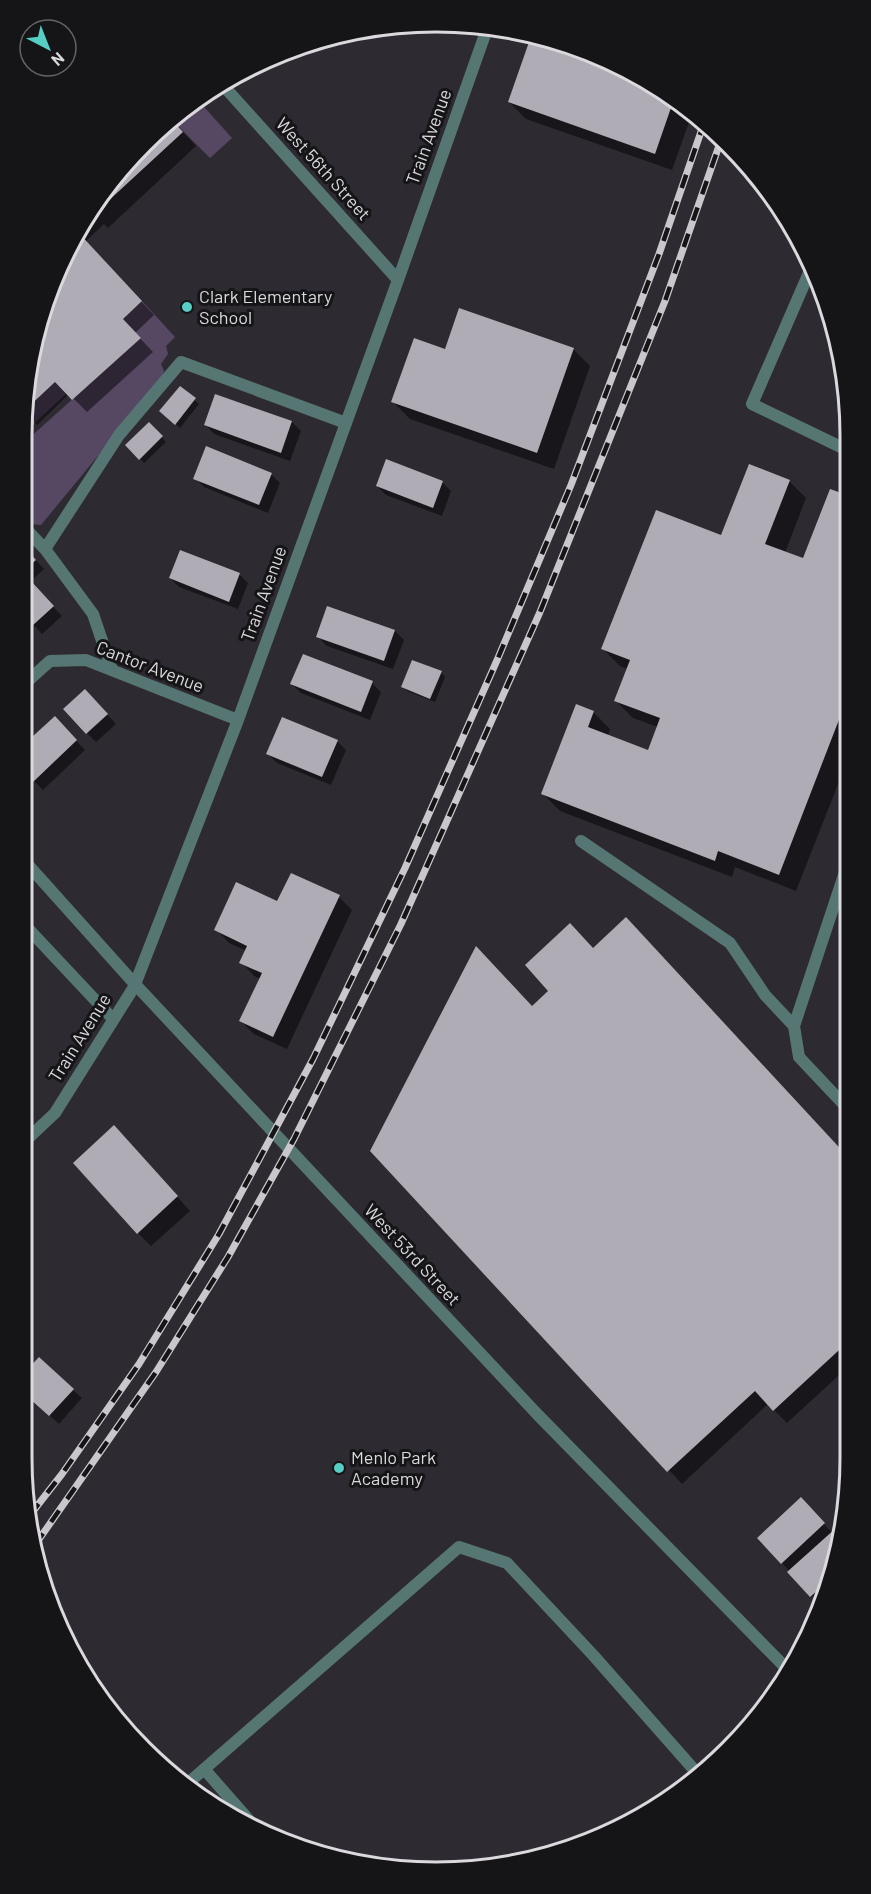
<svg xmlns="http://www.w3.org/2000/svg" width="871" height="1894" viewBox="0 0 871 1894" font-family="Barlow,sans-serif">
  <rect width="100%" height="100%" fill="#2e2a31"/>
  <path fill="#564763" d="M196,98L232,138L210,158L171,119Z
    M142,301L175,337L166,346L168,354L161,364L164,371L163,377L41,525C31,525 27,521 21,513V439H28L141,338L123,319Z
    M55,382L66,394L29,428L21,431L23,412Z"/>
  <path fill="#0007" d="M624,70L688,106L693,111L672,170L526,119L509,102L622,76Z
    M171,119L196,146L108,228L104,224L85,242L154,315L135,333L153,352L87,412L69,394L37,425L23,411L29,355L52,277L91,206L142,143Z
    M573,349L590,366L554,469L410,419L393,402L446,351Z
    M181,388L199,404L180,428L165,415Z
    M216,395L292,422L301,431L290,461L214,434L206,425Z
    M149,424L166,442L144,463L127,445Z
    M271,474L280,483L268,513L204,487L195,478Z
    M789,481L806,498L785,553L803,560L847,496L848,759L796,891L735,867L732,877L560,811L543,794L593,712L610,729L608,736L649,751L658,727L633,718L615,700L628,669L620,666L603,649L722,537Z
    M442,482L451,491L442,516L386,495L377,486Z
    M21,544L44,569L30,582L62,616L42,634L21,611Z
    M239,574L248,583L238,609L179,587L170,578Z
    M395,631L404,640L393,669L327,646L318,637Z
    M21,640L34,654L21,666Z
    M441,672L445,677L435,702L407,691L403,687Z
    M372,683L381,692L370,720L301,693L292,684Z
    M94,700L116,724L96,742L87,733Z
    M55,718L85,750L43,790L34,781Z
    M337,741L346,750L331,785L277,763L268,754Z
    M339,897L352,910L287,1049L254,1034L241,1021L261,979L254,976L241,962L247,951L229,943L216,929L278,903Z
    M594,950L849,1159L850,1365L787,1423L768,1404L682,1484L372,1151L532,1008Z
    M127,1140L190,1211L151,1246L138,1233Z
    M21,1390H73L82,1398L59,1424Z
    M810,1508L832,1533L842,1536L823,1603L820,1605L782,1563Z"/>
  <path fill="#b0acb5" d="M529,42L621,74L623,69L674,99L655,154L508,102Z
    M171,119L183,132L93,215L89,212L86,214L91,206L142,143Z
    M77,231L142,301L123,319L141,338L72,400L55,382L23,412L29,355L52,277Z
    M459,308L574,348L537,453L391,402L414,338L445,349Z
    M180,386L196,398L175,425L159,411Z
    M215,394L292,421L281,453L204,425Z
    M149,422L163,436L139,460L125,445Z
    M206,446L272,473L259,505L193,479Z
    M386,459L443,481L433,508L376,486Z
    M749,464L790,480L765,544L803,558L830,489L847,495V699L779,875L718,851L715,861L541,794L576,704L594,711L588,727L648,750L660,718L614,701L630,660L601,649L656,510L721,535Z
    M21,543L36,560L21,573Z
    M180,550L240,573L229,602L169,578Z
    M31,581L54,606L32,626L21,614V590Z
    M327,606L395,630L384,661L316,637Z
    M303,654L373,681L361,712L290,684Z
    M412,660L442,671L430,699L401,687Z
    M85,689L108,714L86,734L63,709Z
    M55,716L77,740L33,782L21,769V747Z
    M282,717L338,740L322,777L266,754Z
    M291,873L340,895L273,1037L239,1021L262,973L239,963L247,946L214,930L236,882L277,901Z
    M626,917L849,1158L850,1340L773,1411L755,1391L667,1472L370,1151L476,946L532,1006L548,991L525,965L570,923L593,948Z
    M848,1005L849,1044L839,1033Z
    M114,1125L178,1196L137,1234L73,1163Z
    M39,1357L74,1389L49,1416L21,1391V1376Z
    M801,1497L825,1523L781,1564L757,1538Z
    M836,1528L843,1535L842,1539L830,1580L810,1597L787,1572Z"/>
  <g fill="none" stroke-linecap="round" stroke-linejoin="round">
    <path stroke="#567673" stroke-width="12" d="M812,266L752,404L847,450
      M21,524L45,549L93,614L112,670
      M45,549L119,435L181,362L346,423
      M581,841L730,943L765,995L794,1026
      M21,921L113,1019
      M205,1770L256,1828
      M187,1784L459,1547L507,1563L593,1655L697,1773"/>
    <path stroke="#567673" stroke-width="12" d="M221,83L398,280
      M21,687L50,661L86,660L238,720
      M21,857L133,982L538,1415L786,1668
      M848,863L794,1026L799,1057L849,1110
      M21,1145L55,1113L134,987L238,720L398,280L488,26"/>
    <defs>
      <path id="rail" d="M30,1515L62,1474L139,1364L219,1234L313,1059L405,868L498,658L571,485L659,254L704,123
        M35,1545L156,1372L228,1257L294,1139L401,924L540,612L665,301L721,140"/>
    </defs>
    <use href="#rail" stroke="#c9c7cc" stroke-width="7"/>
    <use href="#rail" stroke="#151417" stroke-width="4.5" stroke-dasharray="14" stroke-linecap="butt"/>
  </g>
  <g fill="#56cec4" stroke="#151417" stroke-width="2">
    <circle cx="187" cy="307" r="6"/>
    <circle cx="339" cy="1468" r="6"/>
  </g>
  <g text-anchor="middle" stroke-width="6" stroke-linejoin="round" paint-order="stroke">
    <g font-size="18" fill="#dbd9dd" stroke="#151417">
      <text transform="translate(429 137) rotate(-70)" y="6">Train Avenue</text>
      <text transform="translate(323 169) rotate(48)" y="6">West 56th Street</text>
      <text transform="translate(264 594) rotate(-70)" y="6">Train Avenue</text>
      <text transform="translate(150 667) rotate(21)" y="6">Cantor Avenue</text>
      <text transform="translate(80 1038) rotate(-58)" y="6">Train Avenue</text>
      <text transform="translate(412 1255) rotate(47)" y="6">West 53rd Street</text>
    </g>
    <g font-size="18" fill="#dbd9dd" stroke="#151417" text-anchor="start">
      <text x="199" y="303">Clark Elementary<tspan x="199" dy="21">School</tspan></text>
      <text x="351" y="1464">Menlo Park<tspan x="351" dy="21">Academy</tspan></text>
    </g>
  </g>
  <path d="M0 0H871V1894H0ZM436 32H436A404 404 0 0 1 840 436V1458A404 404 0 0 1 436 1862H436A404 404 0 0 1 32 1458V436A404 404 0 0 1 436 32Z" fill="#151417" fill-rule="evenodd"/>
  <path fill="none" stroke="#dbd9dd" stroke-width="3" d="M436 32H436A404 404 0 0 1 840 436V1458A404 404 0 0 1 436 1862H436A404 404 0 0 1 32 1458V436A404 404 0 0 1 436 32Z"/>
  <g transform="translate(48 48) rotate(138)"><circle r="28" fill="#151417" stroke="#646366" stroke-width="1.5"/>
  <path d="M0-4.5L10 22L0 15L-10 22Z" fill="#56cec4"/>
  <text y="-9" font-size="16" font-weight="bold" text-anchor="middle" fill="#dbd9dd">N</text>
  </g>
</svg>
